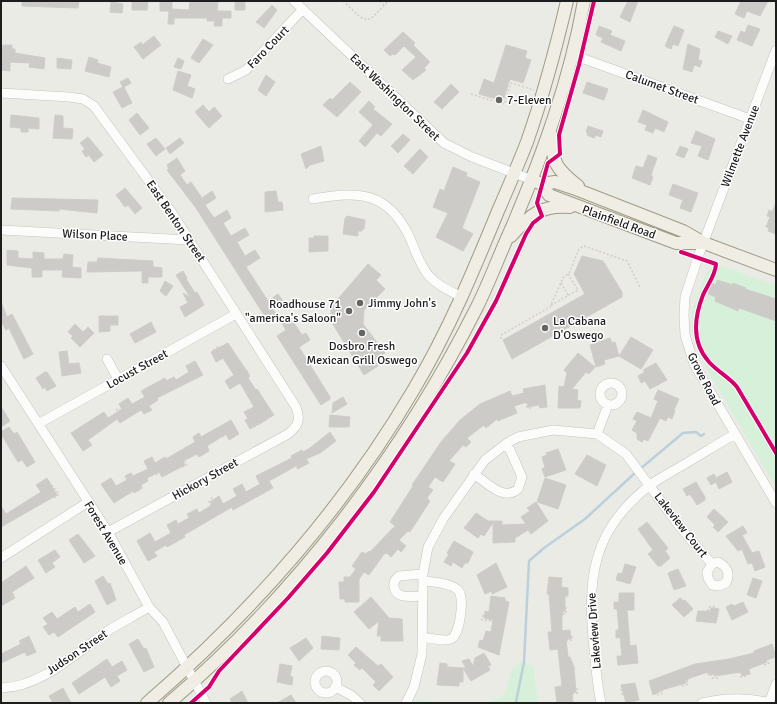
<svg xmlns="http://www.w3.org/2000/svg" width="777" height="704" viewBox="0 0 777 704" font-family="Signika,sans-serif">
  <rect width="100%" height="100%" fill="#ebebe6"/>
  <path fill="#d6f0da" d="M721,266L776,285V488L705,366L692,333L691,312L707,272L713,267Z
    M522,661L533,666L538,703H471H487L504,696L512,668Z
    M413,700L458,703H411Z"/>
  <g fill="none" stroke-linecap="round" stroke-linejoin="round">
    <path stroke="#bcd0dc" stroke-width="2.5" d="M640,469L683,433L696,432L701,436L704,434
      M516,702L524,662L529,561L544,548L585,519L636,472"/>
  </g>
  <path fill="#cccbc7" stroke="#cecdc8" d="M22,1H79L78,8L22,6Z
    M132,1H148L147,10H132Z
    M160,1H172V9L189,10L190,1H218L217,11H231V18H222V26H214L215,21H207V18H174V24H168L169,11H160Z
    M235,1H245V10H235Z
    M628,1H638L630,22L620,17Z
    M741,1H768L760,16L747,11L744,18L735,14Z
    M111,2L123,4L122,13L110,12Z
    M272,5L277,10L264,28L256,22Z
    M748,25L760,29L752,46L737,40L741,31L745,33Z
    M599,26L612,31L610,35L625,41L621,51L601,42L603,38L596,35Z
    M674,26L684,30L678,46L673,44L671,49L665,46Z
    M718,31L732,36L728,44L715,37Z
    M403,32L415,43L413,45L430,62L424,68L426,70L413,80L402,70L416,57L404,46L395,55L393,54L390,56L384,50Z
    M154,36L161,45L143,59L134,47L141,42L142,45Z
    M203,39L213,45L199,63L191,58Z
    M688,44L700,49L698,60L702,61L700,67L694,65L692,72L683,69Z
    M3,45H12V49H15V53L45,58L44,69L29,67L30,63L10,62V71L1,70Z
    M506,45L527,51L525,58L531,60L523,83L510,79L503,101L479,94L484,79L494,83Z
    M89,57L98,60L97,63L111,67L109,77L85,71Z
    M57,58L72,60L71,69L57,68Z
    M178,58L184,61L181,69L174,67Z
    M178,71L191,75L187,86L195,89L192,98L173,90Z
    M266,75L275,82L266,96L258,90Z
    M128,78L131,83L124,87L132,103L122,108L113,92L123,87L120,82Z
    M350,82L361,92L337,117L323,105L330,98L332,100Z
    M587,82L608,89L604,100L583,93Z
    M451,84L459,92L442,109L434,102Z
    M369,101L375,107L373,109L392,124L381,136L377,133L365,147L359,141L373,125L359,112Z
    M203,105L209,112L214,107L222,116L209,128L195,112Z
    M643,110L668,122L664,132L655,128L653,133L645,130L647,125L638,122Z
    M137,113L149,128L140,135L129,120Z
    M11,115L39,118V129L28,128V132H21V128L10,127Z
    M55,115L63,116V128L73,129L72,139L53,138Z
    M588,126L603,131L601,137L596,135L594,138L587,135L588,133L586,132Z
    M696,131L715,139L708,160L698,156L702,146L691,143Z
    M403,134L410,140L398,153L391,146Z
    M88,137L103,155L94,162L89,155L86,157L82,151L85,149L80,143Z
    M156,138L165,149L156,156L147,144Z
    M180,138L184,143L170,154L166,148Z
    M321,146L324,161L310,165L306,169L301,154Z
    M680,146L688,149L684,158L676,155Z
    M420,149L428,157L413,174L404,166Z
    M648,155L657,158L652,172L651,176L653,177L650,185L632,178L636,166L643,168Z
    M177,158L185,171L180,175L187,185L191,182L202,198L212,191L216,198L205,205L214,218L227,210L231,218L223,223L231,236L245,228L249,235L237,242L245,256L255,250L260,258L246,267L268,301L278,294L283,301L272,308L278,317L269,323L196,208L167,170L169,169L167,165Z
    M453,167L467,173L466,176L480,182L462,228L473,234L463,251L436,237L448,213L433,207L440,189L444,191Z
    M673,184L698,193L691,212L680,208L683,200L669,195Z
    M125,188L142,208L135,214L128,205L125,207L116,195Z
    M276,191L278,202H282L283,210L265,212V192Z
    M12,198L98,200L97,213L59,209V211L11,209Z
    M776,203V234L768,231L769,228L766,227L770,217L767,216L769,210L772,212Z
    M347,216L365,220L364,229H362V231H358V236L343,234L345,218Z
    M314,236H328V251L309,252V238H314Z
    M7,250L18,251V258L33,259V252L44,253V259H63L64,254L73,255L72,267L81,268V278L62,277L63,270H42V277H32V268L7,265Z
    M582,256L603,261L622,292V297L512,359L503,340L585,294L574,274Z
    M98,258L153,261V267L162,268V277H148V283H142V271L87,272L88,262H97Z
    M368,264L381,275L376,280L385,289L364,310L363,324L385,353L374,360L378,366L364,375L331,321V307Z
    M183,271L187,278L186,279L195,293L197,292L204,305L185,317L180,307L188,303L183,293L190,297L176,275Z
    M717,280L733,285V283L746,288L745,289L776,299V321L739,308L738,311L715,301L716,297L708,294L712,283L716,285Z
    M165,281L173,286L166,296L160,291Z
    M1,302L7,317L12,314L33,354L24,359L9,328L6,330L1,321Z
    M99,316H118V325H110V331L99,332Z
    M290,317L302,335L306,333L310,340L299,347L330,397V399L321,405L277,336L286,330L281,322Z
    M151,322L156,332L135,343L130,334Z
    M75,324L83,332L88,327L94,333L80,347L71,338L73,336L68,332Z
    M631,337L653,350L641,369L619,356Z
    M610,338L612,343L615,342L619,356L604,360L605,364L596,367L590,345Z
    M228,343L250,376L248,378L256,390L257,389L274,415L250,429L245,420L248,419L244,412L254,407L240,383L230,389L225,381L234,375L223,358L216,362L211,352Z
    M67,351L69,364L79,363L81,373L62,376L59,352Z
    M578,353L595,367L589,374L586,372L572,389L578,390L577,400L581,401L580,408H558L559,386L564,387L567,373L564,370Z
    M195,361L203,375L157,398L158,400L149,406L152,410L144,414L141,410L120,423L117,419L88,440L92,445L83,451L71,433L104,412L108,418L122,409L119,404L128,398L132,404L145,397L141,391L165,378L166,381L174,377L176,380L189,372L186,366Z
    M656,363L667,380L650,389L645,381L641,383L638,376L645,372L643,370Z
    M45,372H47L56,386L47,391L45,387L43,389L36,378Z
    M545,385L547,407L540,408L539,405L528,407L527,402L514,406L517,413L498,421L497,419L486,428L484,425L467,438L471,442L466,447L463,445L449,461L455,464L443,482L435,477L428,487L433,490L427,498L430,501L410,532L408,531L399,540L406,546L401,552L398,549L391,557L387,553L384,554L369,575L364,572L359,579V602H345V599H340L339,582H344V577H350L356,569L352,566L362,552L366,554L369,551L370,552L395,526L390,522L413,486L412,485L441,442L460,420L480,404L510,391L512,396L524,393L523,389Z
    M658,390L679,399L674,410L675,411L672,419L668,417L666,421L660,418L648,441L644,439L642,442L637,439V433L632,430L637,421L633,419L637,412L651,418L658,401L654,399Z
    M343,397L347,404L332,413L333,403Z
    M1,407L10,421L1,427Z
    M330,415L350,417L349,427H329Z
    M231,420L239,434L229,440L226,434L207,446L209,451L199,457L197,454L183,461L185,465L162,477L159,472L147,478L148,481L141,485L142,488L134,493L133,491L114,503L101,484L111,478L116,486L127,480L125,476L131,473L133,476L148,469L144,461L152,457L155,463L165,457L166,459L195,442L193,437L199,433L201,437Z
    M9,427L14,434L17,432L35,462L27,467L22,460L18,462L1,434V432Z
    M330,432L336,441L320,453L306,459L309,463L298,469L296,466L269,481L273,488L233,510L232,507L184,535L185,537L167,547L166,545L154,552L157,556L148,561L137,541L150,533L155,542L171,533L167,525L176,520L178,524L189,518L187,514L197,509L199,513L212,505L210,502L219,496L223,504L237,496L233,489L242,484L246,492L260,484L256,476L292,458L291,456L302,450L303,452L310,448Z
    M558,449L566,470L545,477L542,469L545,467L542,457L547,455L546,453Z
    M587,455L606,465L597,486L575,474Z
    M727,472L732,482L719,489L716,482L711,485L707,478L714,474L716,478Z
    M47,478L57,495L1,527V506L6,514L41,492L36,485Z
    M545,478L566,485L558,509L537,502Z
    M696,482L705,497V500L697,505L690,494L687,496L683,489Z
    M536,502L548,521L531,534L528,530L515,538V542L493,543V523L484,536L481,534L478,538L464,528L476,513L488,521H502V525L526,524L521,517L530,511L527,508Z
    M714,509L728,522L718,532L713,527L715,525L707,517Z
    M647,522L668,548L665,551L670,558L661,566H658L648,554L653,550L638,529Z
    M743,526L747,533L742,535L752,553L759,551L765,567L755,571L752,563L748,564L742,549L738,551L726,536Z
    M78,534L95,556L84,563L69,540Z
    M454,541L473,552L468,563H465L462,568L453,562L451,566L444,562L449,554L447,553Z
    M55,550L60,557L52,563L55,567L46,573L38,560Z
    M496,563L507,587L492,594V591L485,594L477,575Z
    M625,564L636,567L630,584L616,580L618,573L622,574Z
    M26,566L34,578L12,592L15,598L1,606V583Z
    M678,569L686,586L674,590L668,573Z
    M103,576L108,584L110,583L116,600L107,605L95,581Z
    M549,577L562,578L561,587L568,588V596H565V611L563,612L562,616V631L570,630L571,639H566L568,657H570L574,667L576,692L572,693L573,702L557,703L555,687L562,686L558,649L550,650L548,632H552L549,594H547Z
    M753,578L762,581L756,598L747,595Z
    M619,593H634V610H627L630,646L636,645L638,663L618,665L617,656H622L620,637L616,638V630H619L617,609H614V602H619Z
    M491,596L505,598V601L509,602L499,655L478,647L480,640L483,641L486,631L491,632L493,620L484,618L485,611L489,612Z
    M371,597L389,618L402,619L403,641H381V636H377L379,621L369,629L354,612Z
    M680,598L684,601L685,600L693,609L684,617L672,605Z
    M743,602L748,612L732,620L726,607L732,604L734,606Z
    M90,604L95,612L58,637L54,632L49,635L43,627L48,624L43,618L52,612L57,619L75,607L78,612Z
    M711,608L719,609L716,623L696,621L698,611H710Z
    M29,636L36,652L27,656L25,652L1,663V654L21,644L19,641Z
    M322,636L340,638L339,650L321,649Z
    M306,638L313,648L299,661L290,648Z
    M138,639L144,649L146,648L154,667L144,672L129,644Z
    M772,644L776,657L766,660L767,662L749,669L750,674L742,676L741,672L714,676V674L708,675V672L690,678L685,681L686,683L665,689L653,695L649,681L695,664L729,659L754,653V651Z
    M356,647L378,666L381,664L393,677L379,691L373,685L376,682L362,668L360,670L354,665L356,663L348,655Z
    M484,653L491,665L488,666L490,670L471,681L463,668H466L462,661L469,659L473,666L475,658Z
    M107,659L112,667L122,661L127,670L117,676L120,681L111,687L105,677L79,694L72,683Z
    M440,663L447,664V667L463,668V682H459V686L437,685Z
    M280,664L292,666L290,676L293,677L292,685L277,682Z
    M635,683L639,700L626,703L621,685Z
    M63,688L71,703H53L49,696Z
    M242,691L248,703H232L230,699Z
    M291,695L296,703H277Z"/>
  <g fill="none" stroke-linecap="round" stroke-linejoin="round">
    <defs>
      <path id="minor" d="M294,1L444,143L472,157L532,180
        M776,50L698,257L685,297L684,315L685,335L694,364L776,503
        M573,55L750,119
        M228,79L246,70L303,9
        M1,93L69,97L83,99L94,106L170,210L296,407C301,420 298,426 288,434L108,532
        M313,199C359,191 388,191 410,238C415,250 420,266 429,276C438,286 450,291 462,297
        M1,230L189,240
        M107,359L118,379
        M1,366L108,532L149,607L163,622L206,703
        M600 394a11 11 0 1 1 22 0a11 11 0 1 1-22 0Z
        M38,424L236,314
        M597,434L608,405
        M474,474C486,482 504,502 518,489L522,477L507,443
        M1,558L88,502
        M718,562C728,567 730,574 726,583L719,586L712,585L708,578L707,572L712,564Z
        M423,581C433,582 451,583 458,590C465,597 460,635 451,639C444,642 431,638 423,637
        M423,596C414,596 396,600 394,587C393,582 395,579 399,576L423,574
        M315 682a11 11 0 1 1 22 0a11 11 0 1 1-22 0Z
        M335,687L351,695L360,703
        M1,688C42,687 77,652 109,630C122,622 136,615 149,607
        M406,703L414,687L422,654L423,574L428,547L443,519L485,460L507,443L518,437L553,430L597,434L626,454L680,527L712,564
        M601,703C597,685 596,667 594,649C587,580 591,531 649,486C658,479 668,474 678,468C697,457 716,445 735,434
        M702,703C724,698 748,697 770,703
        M769,703L776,684"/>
      <path id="major" d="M551,135C552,163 557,170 578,186
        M532,180L542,184L555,182L573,188L683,231L704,243L776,270
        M542,184L549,195L676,243H702
        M511,236C530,215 540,205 570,207
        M147,703C251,613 344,508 414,389C448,332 473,272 498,211C508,188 518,165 527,142C543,96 556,48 567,1
        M169,703C296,595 402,456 477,307C490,281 500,253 512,227C543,154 570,80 584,1"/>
    </defs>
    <use href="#minor" stroke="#c2c2c0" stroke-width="10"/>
    <use href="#major" stroke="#9f9b85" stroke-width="14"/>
    <path stroke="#d4cbc7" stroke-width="1.5" stroke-dasharray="2 2" stroke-linecap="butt" d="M343,1L360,17L367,20L373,17L388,1
      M380,1L384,5
      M346,5L350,1
      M471,94L504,104L511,83L534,90
      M561,283L568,295
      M551,305L578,290L568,274
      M501,339V335L550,307L563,278L569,273L579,249L584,246L627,261L640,287
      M213,350L219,346L220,347
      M244,367L249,373
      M258,391L260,394
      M526,402L527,408H532
      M116,410L119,409L120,410
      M254,427L268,419
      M223,437L225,435
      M182,467L187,465L185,460
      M156,475L159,473
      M49,482L59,494L54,498
      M138,491L141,489
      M211,506L209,502L213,496
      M708,611L709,607H715
      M563,614H566V607
      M483,615L482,620L493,621
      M566,640H572V634
      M572,664L574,671
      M764,665L769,663L768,659
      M740,672L741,677L746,676
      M711,674L712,678H718
      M682,686L688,684L687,680
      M621,689L622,695L623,694
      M572,694L577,693V687
      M657,695L663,693V691"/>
    <use href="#minor" stroke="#fcfcfb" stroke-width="9"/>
    <use href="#major" stroke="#efede4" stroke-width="12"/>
    <defs>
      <path id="cycleway" d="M681,252L716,264C716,274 707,286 703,295C694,318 691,342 709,362C718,372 729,377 737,387L776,453
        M191,703L209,687L219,671L288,598L327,553L374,492L467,353L496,301L526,234L533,223L542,216L537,203L548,163L560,154L559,135L579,65L594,1"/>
    </defs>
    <use href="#cycleway" stroke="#fff" stroke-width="6"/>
    <use href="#cycleway" stroke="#d6006c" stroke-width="4"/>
  </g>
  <g fill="#656563" stroke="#fff" stroke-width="1.5">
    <circle cx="499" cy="100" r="4"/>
    <circle cx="360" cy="303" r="4"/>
    <circle cx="349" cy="311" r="4"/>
    <circle cx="545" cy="328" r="4"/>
    <circle cx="362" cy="333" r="4"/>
  </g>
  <g text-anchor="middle" stroke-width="3" stroke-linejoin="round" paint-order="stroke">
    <g font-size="12" fill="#1d1d1d" stroke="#fff">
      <text transform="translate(268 47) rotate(-46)" y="4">Faro Court</text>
      <text transform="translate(662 87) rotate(20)" y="4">Calumet Street</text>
      <text transform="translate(395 97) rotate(44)" y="4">East Washington Street</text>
      <text transform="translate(740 146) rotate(-69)" y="4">Wilmette Avenue</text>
      <text transform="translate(176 221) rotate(56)" y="4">East Benton Street</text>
      <text transform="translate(619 222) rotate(20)" y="4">Plainfield Road</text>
      <text transform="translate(95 235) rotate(3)" y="4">Wilson Place</text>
      <text transform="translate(137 369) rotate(-29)" y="4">Locust Street</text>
      <text transform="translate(704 379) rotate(63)" y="4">Grove Road</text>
      <text transform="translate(205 479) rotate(-29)" y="4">Hickory Street</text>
      <text transform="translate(681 525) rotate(52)" y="4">Lakeview Court</text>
      <text transform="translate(106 533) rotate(59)" y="4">Forest Avenue</text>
      <text transform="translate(594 631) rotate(-94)" y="4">Lakeview Drive</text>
      <text transform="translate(77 652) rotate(-34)" y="4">Judson Street</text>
    </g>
    <g font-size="12" fill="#1d1d1d" stroke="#fff" text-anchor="start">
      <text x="507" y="104">7-Eleven</text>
      <text x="368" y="307">Jimmy John's</text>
      <text x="341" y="308" text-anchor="end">Roadhouse 71<tspan x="341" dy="14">"america's Saloon"</tspan></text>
      <text x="553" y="325">La Cabana<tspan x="553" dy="14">D'Oswego</tspan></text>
      <text x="362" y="350" text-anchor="middle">Dosbro Fresh<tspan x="362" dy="14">Mexican Grill Oswego</tspan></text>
    </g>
  </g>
  <rect width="777" height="704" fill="none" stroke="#1d1d1d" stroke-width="4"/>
</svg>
